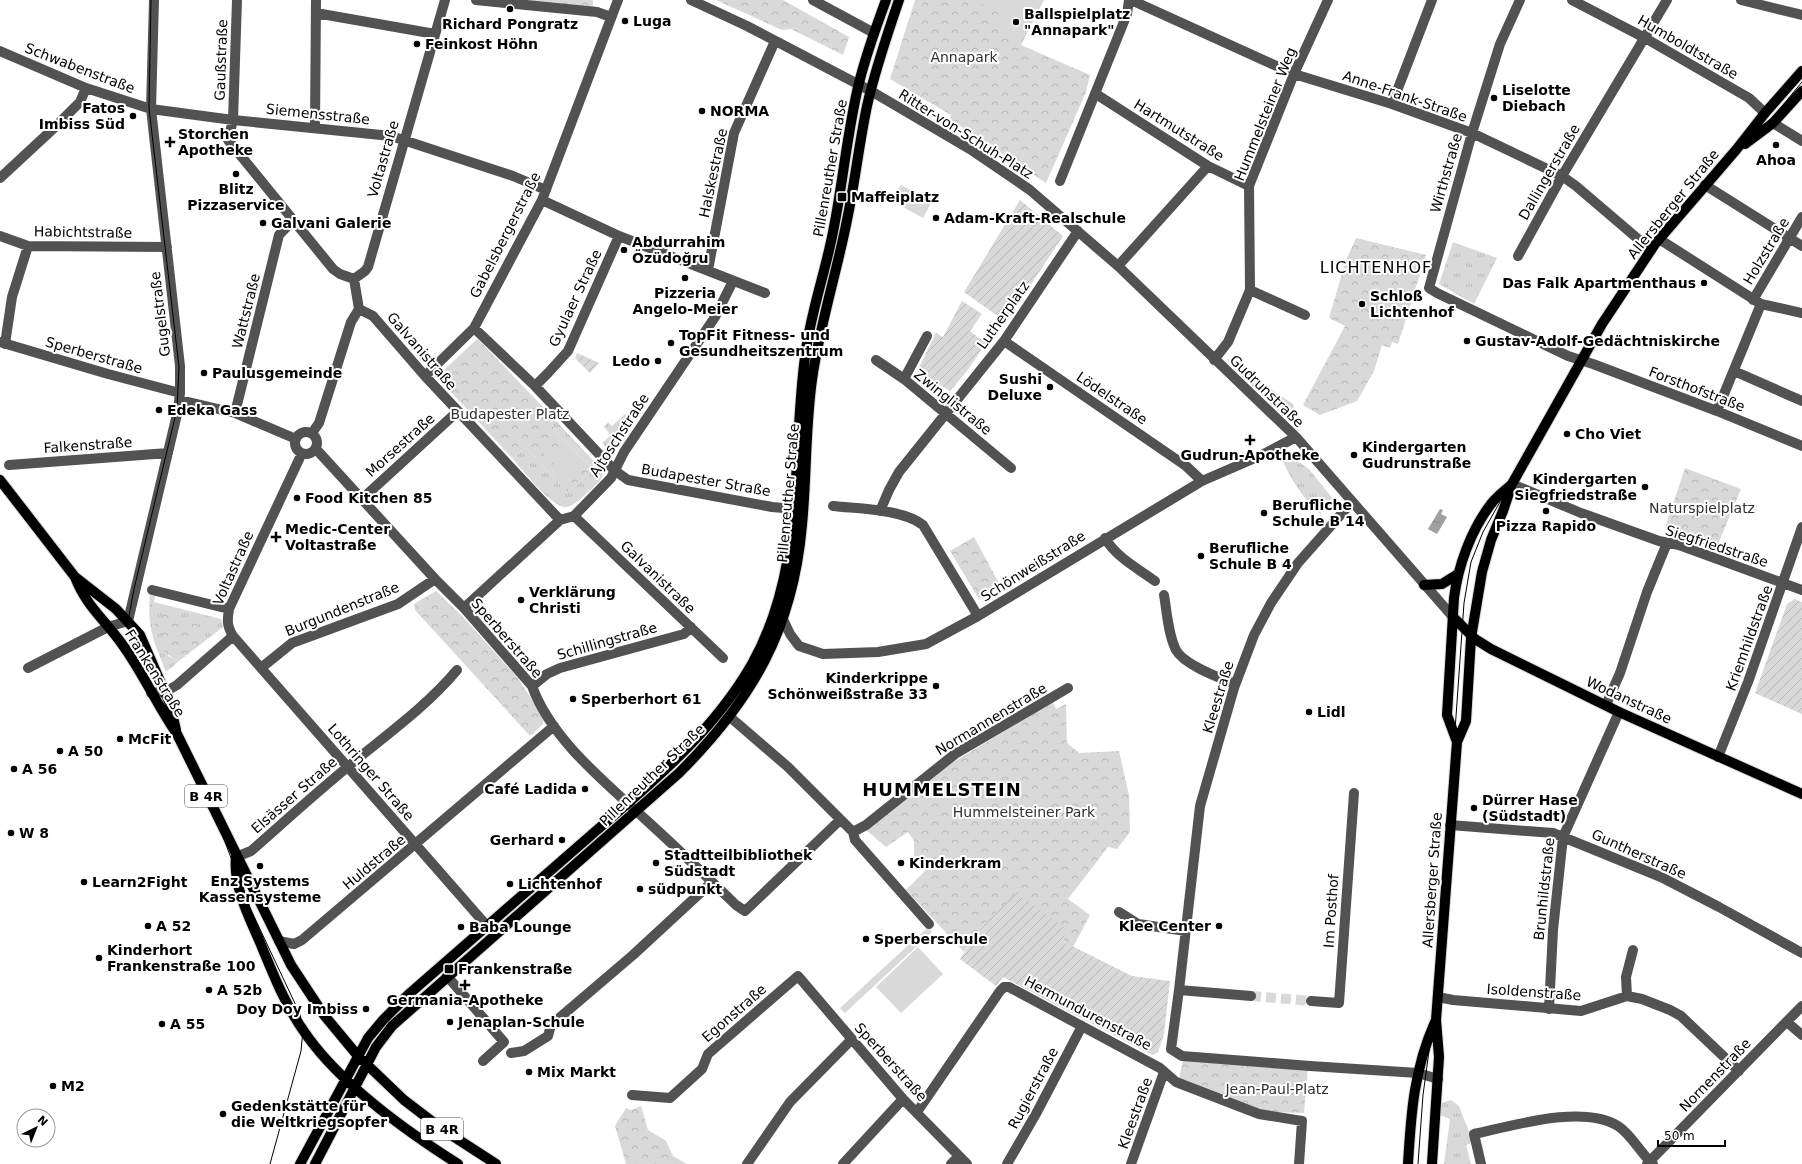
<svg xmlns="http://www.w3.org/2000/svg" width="1802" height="1164" viewBox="0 0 1802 1164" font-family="'DejaVu Sans',sans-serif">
  <defs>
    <pattern id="grass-tufts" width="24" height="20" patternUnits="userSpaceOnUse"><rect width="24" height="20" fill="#d9d9d9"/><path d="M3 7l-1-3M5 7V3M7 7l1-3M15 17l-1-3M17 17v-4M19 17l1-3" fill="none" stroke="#b8b8b8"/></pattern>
    <pattern id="forest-crowns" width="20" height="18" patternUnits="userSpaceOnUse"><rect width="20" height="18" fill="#d9d9d9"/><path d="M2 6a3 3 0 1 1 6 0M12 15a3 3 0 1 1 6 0" fill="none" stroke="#b8b8b8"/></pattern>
    <pattern id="garden-furrows" width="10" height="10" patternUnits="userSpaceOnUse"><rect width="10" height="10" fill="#d9d9d9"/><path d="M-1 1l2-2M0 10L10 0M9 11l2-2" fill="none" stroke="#b8b8b8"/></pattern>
    <pattern id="water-ripples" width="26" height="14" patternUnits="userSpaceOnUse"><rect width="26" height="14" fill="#a0a0a0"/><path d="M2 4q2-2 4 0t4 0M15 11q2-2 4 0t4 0" fill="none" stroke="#888"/></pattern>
  </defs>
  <rect width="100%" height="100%" fill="#fff"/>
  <path fill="url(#grass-tufts)" d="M1453,242L1497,258L1474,304L1439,284Z
    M1226,358L1293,404L1294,407L1284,417L1231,366Z
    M543,407L603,471C603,481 594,486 587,493C581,498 575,505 567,507C552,509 523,470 513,459L525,447L568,492L593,469L555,431Z
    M625,414L632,421L613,448L610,450L602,443L611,435L604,427L608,422L612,426Z
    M1293,458L1309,469L1333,499L1320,514C1304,499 1293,483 1283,462Z
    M150,595L155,596L154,602L221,619L223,627L201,644L197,621L164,632L168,656L179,661L166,672C154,641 147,629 150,595Z
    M1451,1100L1459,1106L1473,1142L1466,1145L1471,1164H1444L1450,1119L1440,1115L1441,1103Z"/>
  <path fill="url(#forest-crowns)" d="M514,0H593V8Z
    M716,0H783L849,37L843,55L791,29L782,30Z
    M915,0H1044L1021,45L1090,75L1086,92L1046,183L950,119L951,115L890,79Z
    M1356,238L1426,255L1398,344L1392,342L1390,348L1382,345L1374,371L1357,401L1320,415L1303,405L1345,326L1329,318L1345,263Z
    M478,339L543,407L555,431L593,469L568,492L525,447L513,459L439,379L441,373L476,340Z
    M1685,468L1741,489L1716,549L1665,528Z
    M974,537L1000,585L979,599L950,551Z
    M436,591L465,619L517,677L544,718L543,724L530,736L415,610L414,604Z
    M162,614L198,621L201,644L179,661C167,655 161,651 160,638L163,632L154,625L161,618Z
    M1053,702L1056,709L1066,704L1067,743L1079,753L1119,751L1129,795L1130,832L1117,849L1108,847L1068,899L1090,915L1073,947L1064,942L984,924L964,952L906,890L925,871L914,856V841L908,832L886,847L866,830L940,770Z
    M1183,1060L1308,1069L1304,1113L1271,1112L1260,1109L1179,1079Z
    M641,1106L648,1130L666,1141L673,1156L687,1164H626L615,1126L626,1108L631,1110Z"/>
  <path fill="url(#garden-furrows)" d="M1020,200L1063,236L1006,322L964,292Z
    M962,301L982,314L970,331L986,343L967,371L950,391L917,371L936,333L943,337Z
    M577,353L599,363L590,373L575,358Z
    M1795,599L1802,602V714L1755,693L1787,604Z
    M1017,892L1065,928L1064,942L1132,976L1170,981L1164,1034L1158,1052L1153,1055L1144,1051L1003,977L996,986L960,959L984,924Z"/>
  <path fill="#d9d9d9" d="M976,0H1043L1022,41L998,28L1004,16L976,1Z
    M901,185L932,201L923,218L892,201Z
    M559,448L569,452L571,455L569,463L574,461L578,463L580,469L577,474L563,477L558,473V465L553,463L548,464L542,460L544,453Z
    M928,927L932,932L845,1013L840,1008Z
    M918,947L943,974L901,1013L876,987Z"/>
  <path fill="url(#water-ripples)" d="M1440,509L1443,510L1441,514L1447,517L1437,534L1428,529Z"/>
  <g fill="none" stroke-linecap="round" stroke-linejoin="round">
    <path stroke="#d9d9d9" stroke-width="10" stroke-dasharray="10 5" stroke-linecap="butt" d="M1251,996L1311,1001"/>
    <defs>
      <path id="major" d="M1745,144L1773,123L1802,91
        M0,480L75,577L116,609L140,635L170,704L176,730
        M75,577C86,606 105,620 122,644C143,673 157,705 177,734L291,965L324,1015L358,1056L404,1100L442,1129L496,1164
        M1424,585L1442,584L1458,574
        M1453,617L1475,639L1491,649L1619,712L1802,794
        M1457,742L1447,715L1454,598C1458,566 1471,530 1491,504C1496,497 1504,491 1511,485
        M236,857C233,885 248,915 259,940C272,971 284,1003 303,1030C337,1081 406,1131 458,1164
        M300,1164L368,1038L383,1020L409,994C469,942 529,889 589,837C649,785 712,734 752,664C806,567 791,462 805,357C810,314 825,274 833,232C843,183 847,132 859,83C866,55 876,27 886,0
        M315,1164L376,1047L392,1026L679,773C752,700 793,630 802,525C807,474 805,423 813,373C821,321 837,271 847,220C855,182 859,144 867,106C875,70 887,35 899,0
        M1408,1164C1411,1113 1414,1069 1435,1022
        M1432,1164L1439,1057L1436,1020L1457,742L1466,721L1471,638L1482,572L1491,540L1503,511L1512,484L1602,324L1655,244L1736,150L1765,113L1802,71"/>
    </defs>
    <use href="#major" stroke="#dbdbdb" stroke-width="12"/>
    <path stroke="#525252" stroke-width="10" d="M237,0L233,120L228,140L333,269L340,274L354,279
      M476,0L597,12L611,17
      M691,0L747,26L871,91L973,151L1030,190L1118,266L1296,437L1453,617
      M813,0L874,33
      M1131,0L1294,74L1392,104L1472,133L1562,176L1576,186L1651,250
      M1520,0L1500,44L1472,133L1429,288L1437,293L1568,356L1593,364L1717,411L1802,446
      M1572,0L1645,38L1749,98L1765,113
      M1741,0L1802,15
      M316,13L435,34
      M0,51L86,88L151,109L233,120L391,136L513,176L546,190
      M1096,94L1208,166L1249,186
      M1392,104L1432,0
      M1773,123L1802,141
      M315,127L316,0
      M0,178L55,127L80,102L86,88
      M1060,181L1127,14L1129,0
      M1705,185L1802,246
      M542,200L619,236L765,293
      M0,236L28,246L167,247
      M1659,239L1761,304L1802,313
      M1518,256L1562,176L1667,0
      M1118,266L1208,166
      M708,270L734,133L775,41
      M1250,290L1305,315
      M1753,300L1802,217
      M359,309L373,316L425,376L560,520
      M474,328L535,386L614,470L628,480L772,507L783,508L795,506
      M1004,341L1186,466L1202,481
      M0,342L108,374L180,393
      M5,344L12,297L28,246
      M876,360L904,379L1011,468
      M1214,360L1228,342L1250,290L1249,186L1294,74L1328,0
      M1734,371L1802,401
      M425,376L474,328L542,200L618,0
      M904,379L927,336
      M535,386L548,373L568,351L619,236
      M180,400L235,413L296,439
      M1717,411L1761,304
      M235,413L279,235L293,220
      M295 443a11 11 0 1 1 22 0a11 11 0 1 1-22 0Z
      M312,433L319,423L351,322L359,309L354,279L365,271L368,267L445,0
      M316,449L435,579L464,608L532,686C551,739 605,782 645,819C676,847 706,876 736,905L745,911L840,820
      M9,465L168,453
      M1512,484L1581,513L1659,541L1679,545L1802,590
      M362,499L457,412
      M1352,502L1298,563L1271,603L1254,635L1234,688L1200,806L1179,990L1171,1049L1182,1056L1310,1066L1418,1073L1438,1079
      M833,506C859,509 903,509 923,525L978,616
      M880,511L889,490L899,472L1004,341L1078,231
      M574,516L723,658
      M1105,538C1116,557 1137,568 1155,581
      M152,590L229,609
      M1164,595C1167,612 1168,634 1176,650C1184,665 1220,678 1235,684
      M464,608L560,520L574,516L611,478L624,452L715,317L733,281
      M783,619L790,634L799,646L823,654L878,652L926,644L978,616L1202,481L1262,455L1296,437
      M233,636L487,926
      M28,668L108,627L128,621L178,410L180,393V366L151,109L154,0
      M261,668L292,643L398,604L435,579
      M532,686L547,674L560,668L684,634L691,627
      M151,693L165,692L177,685L233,636C227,626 227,621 229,609L302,453
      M1606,705L1620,673L1647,592L1667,543
      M730,717L788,767L853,832L855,840L929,924
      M1718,757L1748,682L1802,527
      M1450,825L1553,833L1661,877L1719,907L1802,953
      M853,832L866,825L955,754L1068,688
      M236,857L251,851C284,822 316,793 350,765C386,735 426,707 457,670
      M1119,912L1138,924L1186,931
      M279,941L294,944L302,940L554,726
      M447,976L504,1042L483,1061
      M1179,990L1251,996
      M1627,996L1626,977L1633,950
      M1438,997L1453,1000L1581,1011L1627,996L1642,999L1670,1010L1681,1016L1739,1071
      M1311,1001L1339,1003L1354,793
      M1549,1009L1553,930L1563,837L1619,712
      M1787,1022L1802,1035
      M511,1053L524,1051L548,1036L551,1025L633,955L712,882
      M632,1095L670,1098L702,1069L708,1054L798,976L903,1099L967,1164
      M917,1112L1000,991L1004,987H1009L1160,1068L1176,1082L1259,1114L1302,1121L1299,1164
      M747,1164L790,1102L852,1039
      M843,1164L903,1099
      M951,1164L959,1156
      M1007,1164L1037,1112L1082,1026
      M1131,1164L1164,1072
      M1481,1164L1474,1134C1512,1126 1583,1104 1618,1126C1632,1135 1640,1153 1653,1164
      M1647,1164L1802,1006"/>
    <use href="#major" stroke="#000" stroke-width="10"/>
    <path stroke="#000" stroke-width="1" d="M151,0L149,108L179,367L177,409L134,589L128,621L131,642L137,661L158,699L222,834L250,908L300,1014L303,1030L301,1051L270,1164
      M1754,135L1773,117L1802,82
      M1464,622L1471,638L1485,648L1618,713L1802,796
      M1418,1164L1423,1095L1436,1000L1464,603L1471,562L1483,532L1601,323L1649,249L1698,188L1802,73"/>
  </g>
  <g fill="#000" stroke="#fff" stroke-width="1.5">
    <circle cx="510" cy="9" r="4"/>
    <circle cx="625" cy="21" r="4"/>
    <circle cx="1016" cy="22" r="4"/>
    <circle cx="417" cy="44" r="4"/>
    <circle cx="1494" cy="98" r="4"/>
    <circle cx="702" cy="111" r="4"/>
    <circle cx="133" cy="116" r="4"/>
    <path d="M168 136h4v4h4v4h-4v4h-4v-4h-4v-4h4z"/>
    <circle cx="1776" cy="145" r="4"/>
    <circle cx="236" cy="174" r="4"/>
    <rect x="837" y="192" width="10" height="10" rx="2"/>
    <circle cx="936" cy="218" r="4"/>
    <circle cx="263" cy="223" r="4"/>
    <circle cx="624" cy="250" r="4"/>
    <circle cx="685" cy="278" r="4"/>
    <circle cx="1704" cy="283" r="4"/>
    <circle cx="1362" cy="304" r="4"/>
    <circle cx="1467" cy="341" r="4"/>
    <circle cx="671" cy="343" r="4"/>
    <circle cx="658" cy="361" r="4"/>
    <circle cx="204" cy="373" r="4"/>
    <circle cx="1050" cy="387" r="4"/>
    <circle cx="159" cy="410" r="4"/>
    <circle cx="1567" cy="434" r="4"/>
    <path d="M1248 434h4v4h4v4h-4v4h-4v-4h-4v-4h4z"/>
    <circle cx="1354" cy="455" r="4"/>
    <circle cx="1645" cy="487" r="4"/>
    <circle cx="297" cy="498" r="4"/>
    <circle cx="1546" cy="511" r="4"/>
    <circle cx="1264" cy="513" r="4"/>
    <path d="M274 531h4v4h4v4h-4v4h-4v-4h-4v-4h4z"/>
    <circle cx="1201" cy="556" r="4"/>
    <circle cx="521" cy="600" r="4"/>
    <circle cx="936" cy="686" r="4"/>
    <circle cx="573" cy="699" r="4"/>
    <circle cx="1309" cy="712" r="4"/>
    <circle cx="120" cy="739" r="4"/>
    <circle cx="60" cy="751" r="4"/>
    <circle cx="14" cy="769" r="4"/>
    <circle cx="585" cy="789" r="4"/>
    <circle cx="1474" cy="808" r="4"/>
    <circle cx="11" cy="833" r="4"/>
    <circle cx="562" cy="840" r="4"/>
    <circle cx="656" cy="863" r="4"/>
    <circle cx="901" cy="863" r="4"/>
    <circle cx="260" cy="866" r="4"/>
    <circle cx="84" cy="882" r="4"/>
    <circle cx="510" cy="884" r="4"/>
    <circle cx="640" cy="889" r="4"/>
    <circle cx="148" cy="926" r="4"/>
    <circle cx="1219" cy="926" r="4"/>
    <circle cx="461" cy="927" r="4"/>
    <circle cx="866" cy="939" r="4"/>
    <circle cx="99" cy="958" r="4"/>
    <rect x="444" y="964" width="10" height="10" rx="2"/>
    <path d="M463 979h4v4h4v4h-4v4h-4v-4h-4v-4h4z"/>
    <circle cx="209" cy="990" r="4"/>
    <circle cx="366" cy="1009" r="4"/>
    <circle cx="450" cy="1022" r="4"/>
    <circle cx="162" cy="1024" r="4"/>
    <circle cx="529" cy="1072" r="4"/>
    <circle cx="53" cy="1086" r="4"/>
    <circle cx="223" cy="1114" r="4"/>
  </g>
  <g text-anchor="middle" stroke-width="4" stroke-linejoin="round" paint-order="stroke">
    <g fill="#fff" stroke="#4c4c4c" stroke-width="1">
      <rect x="185" y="785" width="42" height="22" rx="3"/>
      <rect x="421" y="1118" width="42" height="22" rx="3"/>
    </g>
    <g font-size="13" font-weight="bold" fill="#000">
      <text x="206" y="801">B 4R</text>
      <text x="442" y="1134">B 4R</text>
    </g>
    <g font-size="14" font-weight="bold" fill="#000" stroke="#fff" text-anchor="start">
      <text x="1024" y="19">Ballspielplatz<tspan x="1024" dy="16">"Annapark"</tspan></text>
      <text x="633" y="26">Luga</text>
      <text x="510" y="29" text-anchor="middle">Richard Pongratz</text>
      <text x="425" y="49">Feinkost Höhn</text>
      <text x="1502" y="95">Liselotte<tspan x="1502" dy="16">Diebach</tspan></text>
      <text x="125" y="113" text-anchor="end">Fatos<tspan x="125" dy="16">Imbiss Süd</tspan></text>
      <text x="710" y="116">NORMA</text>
      <text x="178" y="139">Storchen<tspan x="178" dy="16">Apotheke</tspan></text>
      <text x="1776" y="165" text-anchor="middle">Ahoa</text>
      <text x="236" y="194" text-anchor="middle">Blitz<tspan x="236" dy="16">Pizzaservice</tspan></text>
      <text x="851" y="202">Maffeiplatz</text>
      <text x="944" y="223">Adam-Kraft-Realschule</text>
      <text x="271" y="228">Galvani Galerie</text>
      <text x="632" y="247">Abdurrahim<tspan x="632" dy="16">Özüdoğru</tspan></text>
      <text x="1696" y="288" text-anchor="end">Das Falk Apartmenthaus</text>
      <text x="685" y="298" text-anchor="middle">Pizzeria<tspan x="685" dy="16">Angelo-Meier</tspan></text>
      <text x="1370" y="301">Schloß<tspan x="1370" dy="16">Lichtenhof</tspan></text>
      <text x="679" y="340">TopFit Fitness- und<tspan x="679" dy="16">Gesundheitszentrum</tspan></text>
      <text x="1475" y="346">Gustav-Adolf-Gedächtniskirche</text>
      <text x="650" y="366" text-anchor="end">Ledo</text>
      <text x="212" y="378">Paulusgemeinde</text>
      <text x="1042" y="384" text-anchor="end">Sushi<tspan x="1042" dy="16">Deluxe</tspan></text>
      <text x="167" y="415">Edeka Gass</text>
      <text x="1575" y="439">Cho Viet</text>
      <text x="1362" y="452">Kindergarten<tspan x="1362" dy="16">Gudrunstraße</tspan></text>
      <text x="1250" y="460" text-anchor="middle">Gudrun-Apotheke</text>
      <text x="1637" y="484" text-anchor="end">Kindergarten<tspan x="1637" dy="16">Siegfriedstraße</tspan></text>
      <text x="305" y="503">Food Kitchen 85</text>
      <text x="1272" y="510">Berufliche<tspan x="1272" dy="16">Schule B 14</tspan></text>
      <text x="1546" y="531" text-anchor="middle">Pizza Rapido</text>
      <text x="285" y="534">Medic-Center<tspan x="285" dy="16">Voltastraße</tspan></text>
      <text x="1209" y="553">Berufliche<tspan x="1209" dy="16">Schule B 4</tspan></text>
      <text x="529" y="597">Verklärung<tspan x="529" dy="16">Christi</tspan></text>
      <text x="928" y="683" text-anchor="end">Kinderkrippe<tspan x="928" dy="16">Schönweißstraße 33</tspan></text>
      <text x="581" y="704">Sperberhort 61</text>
      <text x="1317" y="717">Lidl</text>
      <text x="128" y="744">McFit</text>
      <text x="68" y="756">A 50</text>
      <text x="22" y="774">A 56</text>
      <text x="577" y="794" text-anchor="end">Café Ladida</text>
      <text x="1482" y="805">Dürrer Hase<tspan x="1482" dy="16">(Südstadt)</tspan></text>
      <text x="19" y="838">W 8</text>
      <text x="554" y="845" text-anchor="end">Gerhard</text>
      <text x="664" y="860">Stadtteilbibliothek<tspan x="664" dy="16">Südstadt</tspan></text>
      <text x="909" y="868">Kinderkram</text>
      <text x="260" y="886" text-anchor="middle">Enz Systems<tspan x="260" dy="16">Kassensysteme</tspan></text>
      <text x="92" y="887">Learn2Fight</text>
      <text x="518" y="889">Lichtenhof</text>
      <text x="648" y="894">südpunkt</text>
      <text x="156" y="931">A 52</text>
      <text x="1211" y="931" text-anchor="end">Klee Center</text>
      <text x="469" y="932">Baba Lounge</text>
      <text x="874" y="944">Sperberschule</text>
      <text x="107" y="955">Kinderhort<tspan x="107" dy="16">Frankenstraße 100</tspan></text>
      <text x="458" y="974">Frankenstraße</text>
      <text x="217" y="995">A 52b</text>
      <text x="465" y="1005" text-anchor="middle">Germania-Apotheke</text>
      <text x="358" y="1014" text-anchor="end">Doy Doy Imbiss</text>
      <text x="458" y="1027">Jenaplan-Schule</text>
      <text x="170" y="1029">A 55</text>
      <text x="537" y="1077">Mix Markt</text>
      <text x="61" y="1091">M2</text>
      <text x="231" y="1111">Gedenkstätte für<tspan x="231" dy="16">die Weltkriegsopfer</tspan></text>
    </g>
    <g font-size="14" fill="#000" stroke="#fff">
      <text transform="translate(1688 47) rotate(30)" y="5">Humboldtstraße</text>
      <text transform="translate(221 60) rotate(-88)" y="5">Gaußstraße</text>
      <text transform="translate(80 68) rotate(21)" y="5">Schwabenstraße</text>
      <text transform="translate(1405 96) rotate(19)" y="5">Anne-Frank-Straße</text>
      <text transform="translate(318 114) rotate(6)" y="5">Siemensstraße</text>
      <text transform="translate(1265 114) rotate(-68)" y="5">Hummelsteiner Weg</text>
      <text transform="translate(1179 130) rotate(32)" y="5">Hartmutstraße</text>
      <text transform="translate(966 134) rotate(32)" y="5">Ritter-von-Schuh-Platz</text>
      <text transform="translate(383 159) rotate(-74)" y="5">Voltastraße</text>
      <text transform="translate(830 168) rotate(-80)" y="5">Pillenreuther Straße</text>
      <text transform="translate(1549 172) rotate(-60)" y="5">Dallingerstraße</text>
      <text transform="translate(713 173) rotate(-78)" y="5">Halskestraße</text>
      <text transform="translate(1446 173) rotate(-74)" y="5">Wirthstraße</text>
      <text transform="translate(1673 204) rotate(-51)" y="5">Allersberger Straße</text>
      <text transform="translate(83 232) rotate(1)" y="5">Habichtstraße</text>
      <text transform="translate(505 235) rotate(-63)" y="5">Gabelsbergerstraße</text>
      <text transform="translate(1766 251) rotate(-59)" y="5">Holzstraße</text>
      <text transform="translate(575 298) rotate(-65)" y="5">Gyulaer Straße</text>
      <text transform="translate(246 311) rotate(-76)" y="5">Wattstraße</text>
      <text transform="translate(160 314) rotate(-97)" y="5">Gugelstraße</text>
      <text transform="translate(1003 315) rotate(-55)" y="5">Lutherplatz</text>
      <text transform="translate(422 351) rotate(49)" y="5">Galvanistraße</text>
      <text transform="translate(94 355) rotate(16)" y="5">Sperberstraße</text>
      <text transform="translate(1697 389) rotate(21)" y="5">Forsthofstraße</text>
      <text transform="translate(1267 391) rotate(44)" y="5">Gudrunstraße</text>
      <text transform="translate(1112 398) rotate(34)" y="5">Lödelstraße</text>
      <text transform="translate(953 402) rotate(39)" y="5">Zwinglistraße</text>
      <text transform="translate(619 435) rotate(-57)" y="5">Ajtoschstraße</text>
      <text transform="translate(88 445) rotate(-4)" y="5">Falkenstraße</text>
      <text transform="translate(400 445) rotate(-42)" y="5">Morsestraße</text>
      <text transform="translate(706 480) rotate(10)" y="5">Budapester Straße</text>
      <text transform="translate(788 493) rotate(-85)" y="5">Pillenreuther Straße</text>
      <text transform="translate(1717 546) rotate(18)" y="5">Siegfriedstraße</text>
      <text transform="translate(1033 566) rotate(-32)" y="5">Schönweißstraße</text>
      <text transform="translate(233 568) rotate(-66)" y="5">Voltastraße</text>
      <text transform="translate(658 577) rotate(44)" y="5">Galvanistraße</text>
      <text transform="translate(342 609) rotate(-22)" y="5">Burgundenstraße</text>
      <text transform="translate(507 638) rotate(49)" y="5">Sperberstraße</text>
      <text transform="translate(1749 638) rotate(-70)" y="5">Kriemhildstraße</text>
      <text transform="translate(607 641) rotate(-16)" y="5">Schillingstraße</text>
      <text transform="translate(155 673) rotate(58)" y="5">Frankenstraße</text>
      <text transform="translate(1218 697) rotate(-73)" y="5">Kleestraße</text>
      <text transform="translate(1629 700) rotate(25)" y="5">Wodanstraße</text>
      <text transform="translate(991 719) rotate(-31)" y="5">Normannenstraße</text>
      <text transform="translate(371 772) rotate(49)" y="5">Lothringer Straße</text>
      <text transform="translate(652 775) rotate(-44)" y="5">Pillenreuther Straße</text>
      <text transform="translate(294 795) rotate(-41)" y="5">Elsässer Straße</text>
      <text transform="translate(1639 854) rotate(24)" y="5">Guntherstraße</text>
      <text transform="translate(374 862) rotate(-40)" y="5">Huldstraße</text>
      <text transform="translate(1432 880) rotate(-86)" y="5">Allersberger Straße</text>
      <text transform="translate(1544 889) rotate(-84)" y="5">Brunhildstraße</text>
      <text transform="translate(1331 911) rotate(-86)" y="5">Im Posthof</text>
      <text transform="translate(1534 992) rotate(4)" y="5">Isoldenstraße</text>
      <text transform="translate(734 1013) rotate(-41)" y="5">Egonstraße</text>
      <text transform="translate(1088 1013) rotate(28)" y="5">Hermundurenstraße</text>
      <text transform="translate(891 1062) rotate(48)" y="5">Sperberstraße</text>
      <text transform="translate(1715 1075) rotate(-46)" y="5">Nornenstraße</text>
      <text transform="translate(1033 1088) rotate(-62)" y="5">Rugierstraße</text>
      <text transform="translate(1135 1113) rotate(-70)" y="5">Kleestraße</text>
    </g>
    <g font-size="14" fill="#303030" stroke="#fff">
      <text x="964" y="62">Annapark</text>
      <text x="510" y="419">Budapester Platz</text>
      <text x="1702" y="513">Naturspielplatz</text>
      <text x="1024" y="817">Hummelsteiner Park</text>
      <text x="1277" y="1094">Jean-Paul-Platz</text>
    </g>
    <g font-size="16" letter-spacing="1" fill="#000" stroke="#fff">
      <text x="1376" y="273">LICHTENHOF</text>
    </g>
    <g font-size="18" font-weight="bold" letter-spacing="1" fill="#000" stroke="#fff">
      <text x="942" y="796">HUMMELSTEIN</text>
    </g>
  </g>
  <g transform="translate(36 1128) rotate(43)"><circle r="19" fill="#ffffff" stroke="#999999"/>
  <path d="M0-3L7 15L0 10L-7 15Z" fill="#000000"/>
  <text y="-6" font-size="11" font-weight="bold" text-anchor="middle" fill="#000000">N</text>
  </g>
  <path d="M1658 1140v6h67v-6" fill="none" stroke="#000000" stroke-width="2"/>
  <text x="1664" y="1140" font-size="12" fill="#000000" stroke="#ffffff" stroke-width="3" paint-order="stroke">50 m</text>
</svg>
